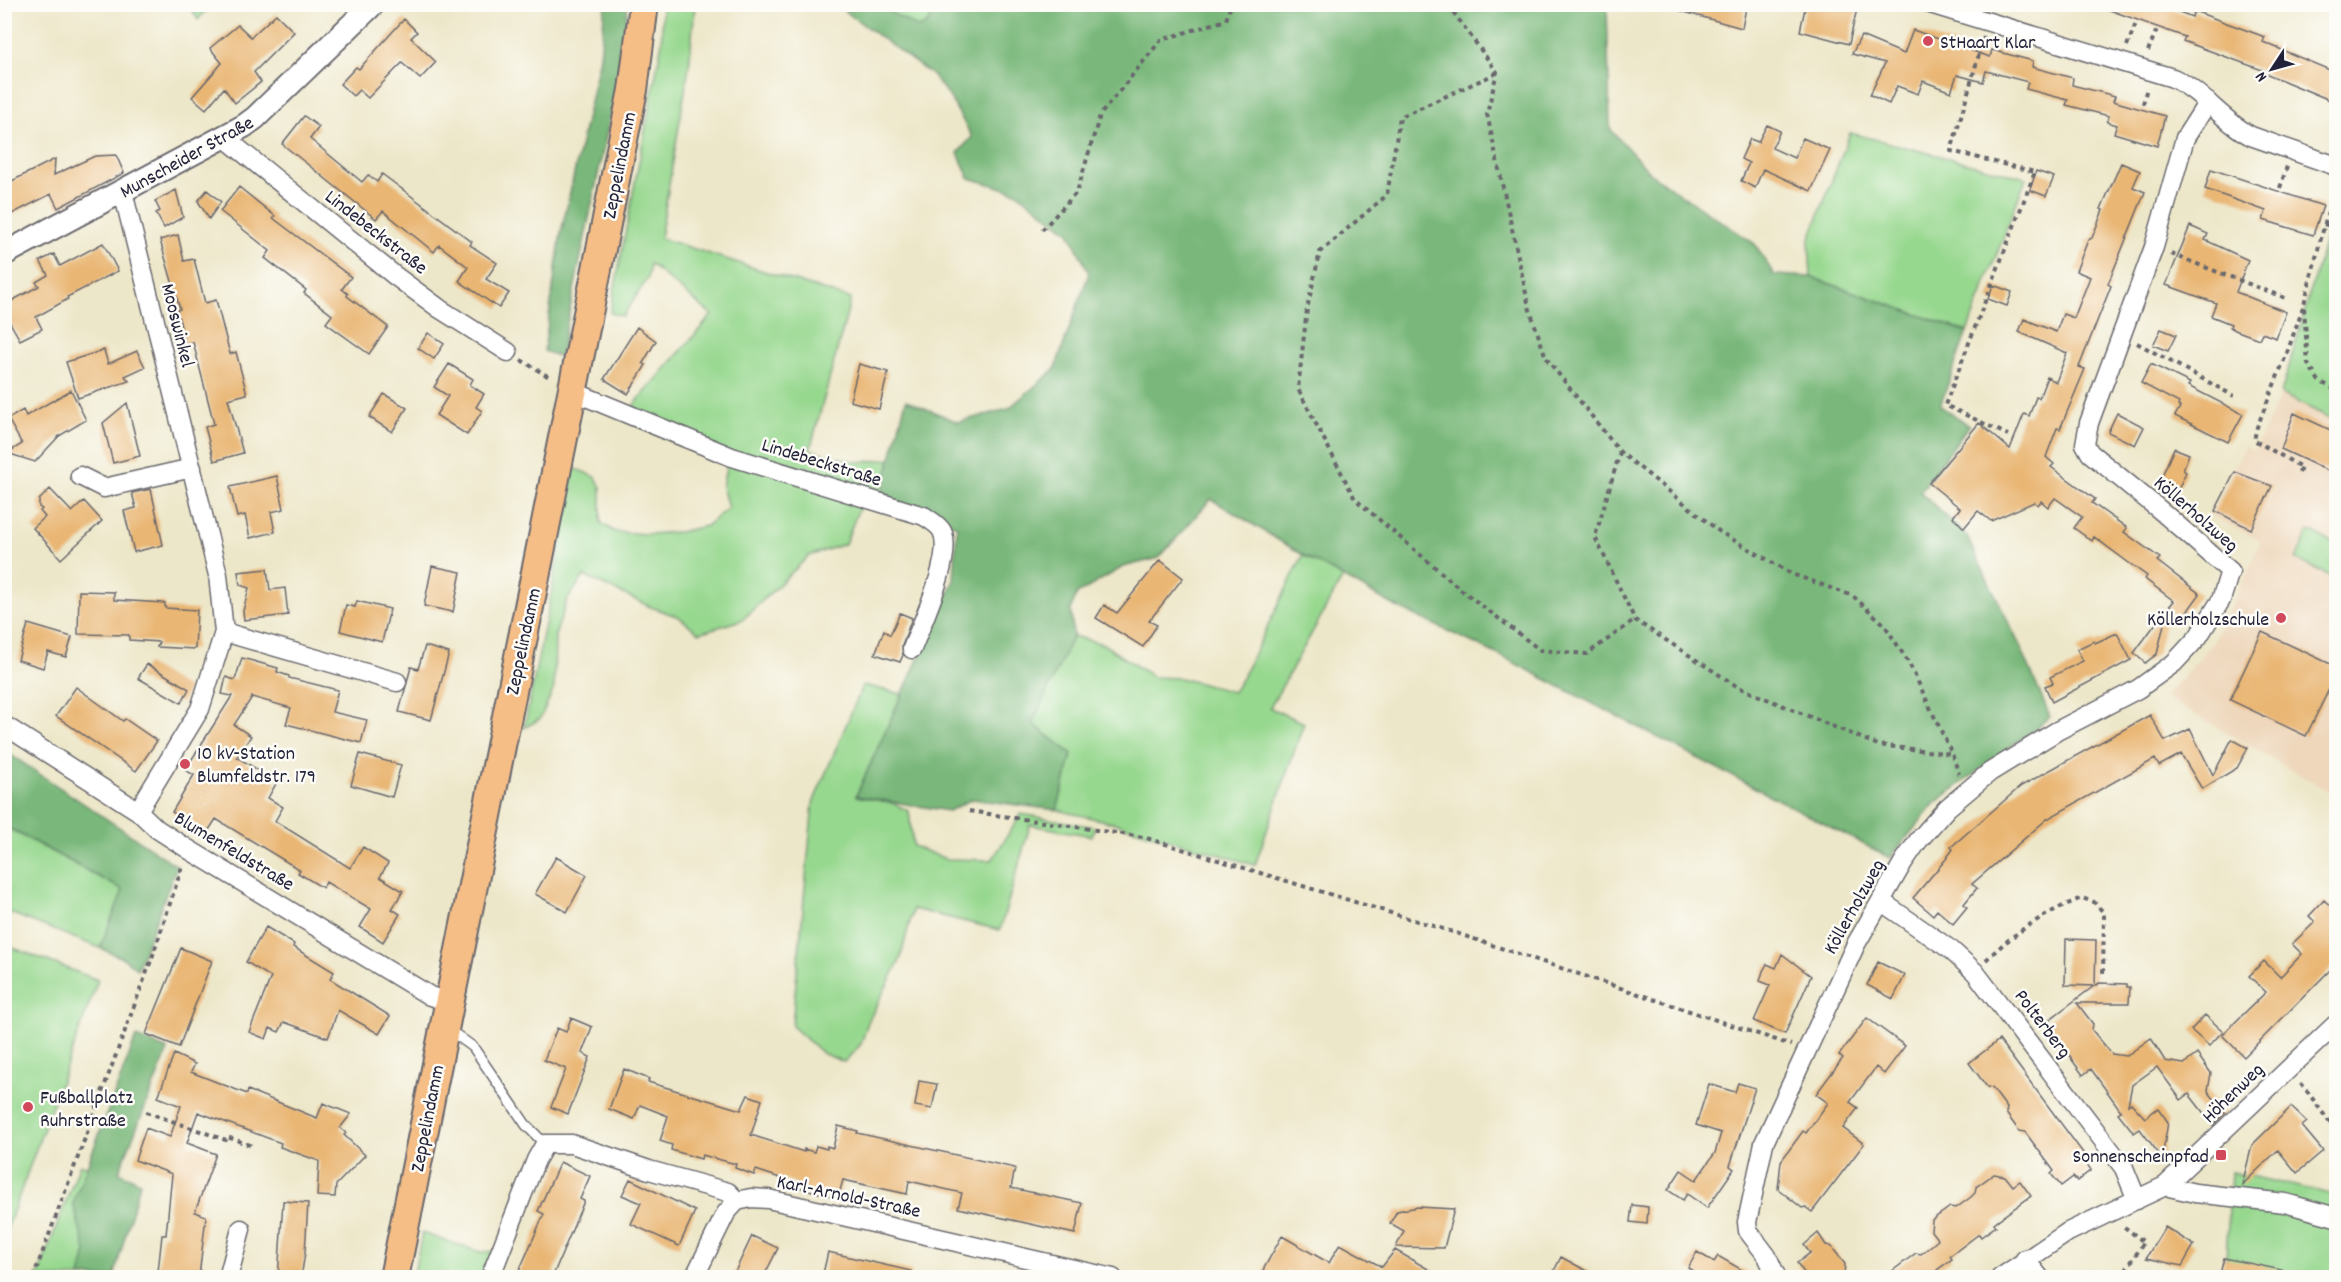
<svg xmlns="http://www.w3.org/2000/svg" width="2341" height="1282" viewBox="0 0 2341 1282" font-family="Dekko,sans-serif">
  <rect width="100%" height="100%" fill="#fdfcf7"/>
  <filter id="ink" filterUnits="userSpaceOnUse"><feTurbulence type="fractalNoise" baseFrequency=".0167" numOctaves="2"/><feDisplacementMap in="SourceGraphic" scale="12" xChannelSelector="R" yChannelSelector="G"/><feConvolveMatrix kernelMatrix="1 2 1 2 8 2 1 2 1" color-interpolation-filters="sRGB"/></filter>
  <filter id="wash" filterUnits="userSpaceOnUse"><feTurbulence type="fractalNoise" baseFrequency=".008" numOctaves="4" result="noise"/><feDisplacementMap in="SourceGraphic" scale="24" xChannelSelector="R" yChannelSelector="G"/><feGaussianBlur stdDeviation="1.35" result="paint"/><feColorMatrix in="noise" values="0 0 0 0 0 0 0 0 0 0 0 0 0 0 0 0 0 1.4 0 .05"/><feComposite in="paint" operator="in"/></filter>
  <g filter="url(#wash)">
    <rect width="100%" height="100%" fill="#ede7c9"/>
    <path fill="#eed7bb" d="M2281,394L2336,421V792L2335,795L2165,697L2212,644L2252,563L2260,541L2210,515L2245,447L2254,451Z"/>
    <path fill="#97d88f" stroke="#5c7d65" stroke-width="1.5" d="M189,5H210L198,20Z
      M662,5H695L689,67L660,238L851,299L810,450L856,462L891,459L881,497L860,506L845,544L809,556L742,620L699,633L679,617L651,607L584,576L567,600L555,636L554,688L540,719L524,728L549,605L574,468L596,477L601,488V523L615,532L648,534L679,532L706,526L728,508L722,486L727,464L681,446L627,420L634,405L712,315L650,264L648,278L623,316L610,313L662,42Z
      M877,5H940L927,24L919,29Z
      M1850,133L2026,178L1967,332L1811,277L1809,241Z
      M2328,230L2336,232V421L2281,394Z
      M2309,531L2336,544V579L2296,559Z
      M1303,555L1343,577L1270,708L1304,723L1255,865L1114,823L1057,810L1072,754L1032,723L1073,636L1103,644L1153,677L1180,678L1233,692L1242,678Z
      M863,685L902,694L856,796L892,803L909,811L913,846L946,859L992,860L1021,814L1095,827L1092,836L1030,825L1000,930L913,909L900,960L868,1022L861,1044L844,1062L822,1053L792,1026L813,803Z
      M4,826L124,890L100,948L5,911Z
      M5,945L98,980L5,1234L4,945Z
      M80,1164L139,1187L105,1277L37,1278Z
      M2231,1172L2336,1195V1277H2311L2226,1260Z
      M422,1233L480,1252L496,1251L484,1277L413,1278Z"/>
    <path fill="#79b87a" stroke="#4e6d5a" stroke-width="1.5" d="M940,4L1478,5L1477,12L1542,4L1607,5L1610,129L1652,175L1755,244L1774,275L1811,277L1967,332L1940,406L1969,425L1920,492L1966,535L2021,648L2050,717L1935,803L1890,858L1503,657L1397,607L1303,555L1211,499L1159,558L1123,567L1077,594L1071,608L1073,636L1032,723L1072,754L1057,810L972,799L949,811L856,796L954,580L957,526L881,497L906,400L958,422L1008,409L1055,369L1089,273L1069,232L1016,192L969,178L958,153L972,137L949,96L933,76L842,9L843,5H877L919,28L927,24Z
      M605,5H628L616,88L560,357L544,351L561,233L600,57Z
      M5,751L177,866L137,969L123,958L100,948L123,890L5,826Z
      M136,1037L168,1050L119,1172L140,1182L114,1277H80L86,1251L73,1203Z"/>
    <g id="blocks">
      <path fill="#e9b673" d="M1678,4H1728L1746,8L1742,28L1677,10Z
        M1806,4H1858L1849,44L1800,31Z
        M2101,4H2159L2192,17L2194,11L2265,37L2263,42L2337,73V103L2265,73V71L2183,41L2185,37L2101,7Z
        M276,14L294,32L254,72L261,82L235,103L224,88L206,109L192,97L222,63L210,48L238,25L251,37Z
        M404,19L417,32L411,38L436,62L420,79L402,63L368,98L359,90L353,96L340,84L356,67L359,69Z
        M1913,30L1990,57L1992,50L2033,61L2032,67L2073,78L2072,85L2115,96L2113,101L2165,116L2157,146L2114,133L2117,125L2107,122L2109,116L2066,105L2068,100L2026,89L2028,82L1986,71L1983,82L1957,75L1951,92L1923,81L1918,94L1897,86L1889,104L1870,95L1885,63L1852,54L1861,36L1904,54Z
        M304,116L319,127L310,139L362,182L368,175L377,182L382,174L472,242L470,245L497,263L486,279L509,293L499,308L459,281L468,267L439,245L434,252L383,211L376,219L282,144Z
        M1767,125L1780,131L1772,148L1794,158L1803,138L1830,150L1811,191L1763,169L1755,188L1741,181L1749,163L1741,159L1750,139L1758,142Z
        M116,155L124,173L58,208L51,194L4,218V185L55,159L54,175L95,156Z
        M2121,163L2140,171L2133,187L2145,192L2108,284L2111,286L2079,367L2085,369L2060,429L2057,428L2046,457L2054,464L2051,467L2095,499L2092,503L2127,528L2124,532L2160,558L2157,561L2200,594L2181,620L2167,609L2174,601L2145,579L2147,576L2129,563L2094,537L2092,541L2074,528L2082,517L2055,498L2048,507L2041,501L2038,505L2034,502L1991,521L1978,511L1964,528L1953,517L1960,508L1929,483L1979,423L2010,449L2024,414L2029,416L2036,397L2039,398L2047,377L2056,382L2067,353L2019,332L2024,319L2056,332L2063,314L2074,318L2090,277L2076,271L2088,240L2092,238L2103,210L2101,209Z
        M2211,169L2323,206L2313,235L2263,220L2266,211L2205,189Z
        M2036,171L2054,177L2046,196L2030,190Z
        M239,187L275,216L273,218L351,277L342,289L348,294L347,296L388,327L369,354L326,323L332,315L304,293L306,290L265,258L270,251L220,211Z
        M176,190L183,217L164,228L156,213L160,211L155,201Z
        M207,190L221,202L209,219L198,201Z
        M2190,226L2208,234L2205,240L2248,260L2236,292L2286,312L2276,338L2262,333L2259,339L2235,330L2230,327L2231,324L2211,316L2216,303L2166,285Z
        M178,235L184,261L194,259L205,303L216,300L230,354L236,352L247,394L228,399L243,453L214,461L205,427L214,424L193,342L185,344L177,310L180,309L160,240Z
        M103,243L118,271L67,297L68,299L36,317L42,329L20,340L4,312V305L39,286L36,282L48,275L40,261L54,254L60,266Z
        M1993,285L2012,292L2007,306L1988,299Z
        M637,327L656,341L643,363L646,365L628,394L604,379Z
        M2161,329L2176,335L2168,351L2153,345Z
        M428,333L444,344L434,359L418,348Z
        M104,350L108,364L137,351L145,367L125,376L129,381L78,398L66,362Z
        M449,364L473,379L470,385L484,394L476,407L482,411L467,435L436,415L448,396L434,387Z
        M859,364L888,372L879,409L850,401Z
        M2151,364L2190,383L2188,386L2243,414L2228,442L2175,416L2180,407L2178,406L2179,403L2141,383Z
        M71,390L86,420L59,436L35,462L7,453L22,444L8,419L23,410L26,416Z
        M384,394L407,408L392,432L369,417Z
        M127,403L140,456L113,463L103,423Z
        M2117,413L2144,427L2135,445L2108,432Z
        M2294,413L2337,433V475L2281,449Z
        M2174,448L2189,454L2183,470L2186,472L2177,492L2159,483Z
        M2235,472L2272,486L2251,529L2215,511Z
        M277,476L284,509L271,512L275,532L250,538L245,515L237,517L230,487Z
        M50,489L72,512L84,501L102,521L61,559L33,528L45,517L40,511L42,509L39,507V500Z
        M151,489L163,545L134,552L124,511L136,508L132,493Z
        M1160,560L1183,578L1149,621L1157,625L1143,647L1096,618L1104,605L1117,613Z
        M432,566L461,572L453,612L424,606Z
        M267,569L270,590L285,588L288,615L244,620L243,611L249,588L240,585L238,572Z
        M79,591L114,592V600L165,603V608L197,610L195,649L157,647L159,642L129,640V635L78,634Z
        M357,601L390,609L382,642L340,631L346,605L355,607Z
        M2168,607L2157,654L2145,663L2134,653Z
        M900,613L912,618L902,645L903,655L900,662L875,654L884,630L890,635Z
        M28,624L72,637L66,657L48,652L43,668L18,660Z
        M2262,632L2337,667V673L2306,736L2230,700Z
        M2117,633L2131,660L2052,702L2045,686L2053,683L2050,677L2083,661L2077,649L2094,641L2095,643Z
        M425,646L449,653L431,720L399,712L411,667L418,669Z
        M242,658L278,668L277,672L289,676V678L338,690L332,712L367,720L361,743L286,724L291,708L252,697L234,725L251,736L237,757L277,782L268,798L283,807L275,821L350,868L363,847L388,863L380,877L403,891L392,909L400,914L383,942L360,927L371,909L326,882L323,888L298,873L300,870L216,819L207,833L172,812L194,775L185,770L232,696L222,694L226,677L235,680Z
        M147,664L189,689L181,703L138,678Z
        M76,687L123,721L125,719L157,741L136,771L56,716Z
        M2150,715L2165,741L2190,729L2213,775L2232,739L2248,748L2237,768L2202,789L2181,754L2159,766L2155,759L2047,819L1972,884L1977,888L1964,904L1967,907L1953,924L1937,910L1933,915L1913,898L1946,859L1953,849L1951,847L2021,786Z
        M360,754L401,765L392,797L351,785Z
        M556,857L587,875L567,912L535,894Z
        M2324,900L2337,912V963L2244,1057L2222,1035L2266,992L2249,976L2264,961L2280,977L2302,954L2292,944L2315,922L2309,916Z
        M266,927L294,944L293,947L334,972L330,979L390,1016L379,1034L338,1010L328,1038L284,1022L279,1032L270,1028L266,1039L249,1032L271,977L246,962Z
        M2066,939L2096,940L2095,986L2099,983L2127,984V987H2130L2129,1003H2077L2093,1024L2092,1030L2112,1054L2126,1056L2151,1038L2165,1061L2184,1064L2197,1054L2211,1073L2208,1091L2225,1113L2213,1125L2189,1094L2181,1100L2157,1067L2132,1085L2128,1105L2131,1103L2145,1118L2158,1108L2168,1122L2162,1158L2140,1129L2134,1133L2118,1113L2121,1111L2091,1069L2083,1075L2045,1023L2094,986L2065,985Z
        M181,948L212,961L179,1047L146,1034Z
        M1782,954L1811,976L1785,1034L1754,1021L1770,985L1760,981L1763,971L1767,964L1776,968Z
        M1878,962L1905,975L1893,999L1867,985Z
        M2205,1015L2223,1031L2209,1046L2191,1030Z
        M571,1018L592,1027L582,1053L590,1057L568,1114L551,1107L566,1069L544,1060L557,1028L566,1032Z
        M1867,1018L1905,1046L1884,1074L1876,1067L1850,1102L1858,1108L1843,1128L1864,1144L1812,1212L1805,1207L1802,1208L1778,1189L1781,1161L1803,1131L1806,1133L1828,1103L1816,1094L1843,1058L1839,1055Z
        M1999,1040L2089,1161L2086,1163L2091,1170L2077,1181L2073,1177L2061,1186L2051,1174L2054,1171L2025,1132L2019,1131L2006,1113L2007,1108L1992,1088L1987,1087L1969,1063Z
        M174,1054L195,1064L191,1072L247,1094L248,1090L317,1118L323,1103L351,1114L340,1128L346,1133L344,1135L365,1155L336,1185L335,1197L317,1196L319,1161L280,1147L281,1143L198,1112L187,1143L216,1154L195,1212L206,1216L199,1276L189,1275V1278H172L173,1273L158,1272L162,1235H166L172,1174L135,1160L146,1128L170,1137L181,1106L158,1097Z
        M624,1069L649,1079L648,1082L741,1110L748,1095L762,1100L751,1135L804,1152V1149L814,1152L816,1146L827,1149V1146L833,1148L838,1126L858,1131L857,1133L1015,1168L1011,1188L1082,1203L1075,1234L958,1208L962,1193L909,1181L907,1194L843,1180L838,1198L794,1186L795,1183L756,1170L754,1175L735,1168L736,1164L702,1155L701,1159L671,1150L672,1145L660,1141L668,1116L640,1105L634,1119L609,1109Z
        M919,1081L937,1084L932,1109L915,1106Z
        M1738,1083L1755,1088L1730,1166L1734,1169L1707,1208L1687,1194L1683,1200L1668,1190L1681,1170L1696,1180L1715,1153L1721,1133L1696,1125L1709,1084L1735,1092Z
        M2291,1107L2307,1122L2302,1126L2323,1151L2297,1173L2278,1150L2242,1185L2252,1145Z
        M560,1162L590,1176L580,1199L584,1201L552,1278H516L544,1214L538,1211Z
        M1994,1174L2005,1176L2013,1186L2020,1181L2031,1196L1994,1223L1996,1226L1981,1237L1979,1234L1950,1256L1952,1259L1937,1270L1943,1278H1883L1916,1253L1921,1254L1938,1240L1931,1231L1932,1220L1950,1207L1956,1208L1971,1197L1975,1193L1976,1187Z
        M630,1179L695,1211L679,1246L631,1224L641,1203L622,1195Z
        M283,1201L308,1203L305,1253L301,1278H278Z
        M1632,1205L1648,1207L1647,1224L1630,1222Z
        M1418,1207L1454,1209L1444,1248L1396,1247L1404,1231L1390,1223L1397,1211Z
        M2165,1227L2194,1245L2182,1266L2146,1258Z
        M1818,1233L1826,1245L1831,1246L1845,1264L1844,1274L1839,1278H1808L1797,1263L1810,1253L1804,1245Z
        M752,1236L778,1248L763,1278H732Z
        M1282,1236L1329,1263L1340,1244L1382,1267L1395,1250L1444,1278H1299L1287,1271L1284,1278H1277L1263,1270Z
        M828,1252L911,1271V1278H822Z
        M1697,1252L1714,1262L1718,1256L1756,1278H1704L1688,1268Z
        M1561,1257L1600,1278H1562L1553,1273Z
        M2224,1258L2282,1270V1278H2236L2220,1274Z"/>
    </g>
  </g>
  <g filter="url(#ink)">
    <use href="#blocks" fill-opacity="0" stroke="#69676d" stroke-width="1.5"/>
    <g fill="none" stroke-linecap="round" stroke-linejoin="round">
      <defs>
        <path id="service" d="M448,1029L473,1047L526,1125L545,1144"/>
        <path id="minor" d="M1930,4L2173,78C2203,92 2222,121 2251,136L2336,166
          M224,137L394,275L440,309L508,352
          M123,192L218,575L224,632L200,709L138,811
          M572,391L732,457L924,516C930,520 939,525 942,531C954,556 922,622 912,649
          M80,476L104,488L192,468
          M224,632L397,682
          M4,725L138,811L157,829L188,849L430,996L449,1002
          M1882,902L1951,950L1975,972L2124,1168L2137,1200
          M2165,1186L2195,1193L2285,1203L2336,1217
          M737,1201L751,1198L768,1199L1113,1278
          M2025,1259L2040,1278
          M228,1278L241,1229
          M490,1278L536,1160L545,1144H572L649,1170L728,1192L737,1201
          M694,1278L726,1213L737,1201
          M1777,1278L1767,1256L1748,1231L1747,1222L1764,1143L1856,944L1904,861L1918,841L1947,808L1990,772L2057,731L2138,689L2174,663L2198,637L2221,600L2230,571L2160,510L2090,453L2085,444L2089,423L2154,247L2185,138L2208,102
          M2000,1278L2068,1232L2165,1186L2336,1024"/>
        <path id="tertiary" d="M4,254L244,126L255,118L373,4"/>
        <path id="primary" d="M394,1278L633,90L644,4"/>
      </defs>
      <use href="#service" stroke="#69676d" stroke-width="12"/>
      <use href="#minor" stroke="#69676d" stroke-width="21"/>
      <use href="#tertiary" stroke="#69676d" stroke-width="26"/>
      <use href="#primary" stroke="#69676d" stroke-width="32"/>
      <path stroke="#69676d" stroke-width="4" stroke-dasharray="4.5 4.5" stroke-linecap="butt" d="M1450,4L1451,9L1497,72L1487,114L1529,307L1546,358L1620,452L1720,532L1792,574L1853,596L1884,624L1910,665L1952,754L1959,774
        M1862,6L1865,4
        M1984,37L1951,151L2035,172L1945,405L2008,435
        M2127,46L2137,21
        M2148,51L2157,29
        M1497,73L1400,117L1387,195L1320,252L1307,309L1298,389L1355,499L1464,592L1540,650L1587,654L1635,620
        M2143,104L2147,87
        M2280,188L2287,166
        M2324,224L2336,228
        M1042,230L1077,192L1100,115L1161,40L1226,20L1231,4
        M2171,254L2288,299
        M2304,308L2308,364L2319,381L2336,390
        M2137,343L2234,396
        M521,360L551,378
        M1620,452L1595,537L1635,620L1738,687L1878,745L1952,754
        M2299,473L2301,467L2254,440L2257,427L2287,353L2304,304L2335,184
        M969,811L1143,837L1453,932L1791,1045
        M1986,960C2012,934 2047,911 2082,898L2094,902L2104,913L2103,977
        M2301,1083L2336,1131
        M146,1112L226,1140L227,1137L250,1145L251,1148
        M33,1278L152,958L182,867
        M2121,1278L2144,1242L2123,1226"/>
      <use href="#service" stroke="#fff" stroke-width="9"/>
      <use href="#minor" stroke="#fff" stroke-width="18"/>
      <use href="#tertiary" stroke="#fff" stroke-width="22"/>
      <use href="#primary" stroke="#f6be87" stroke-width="28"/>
    </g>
  </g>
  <g fill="#d1495b" stroke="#fdfcf7" stroke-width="2">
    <circle cx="1928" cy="41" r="6"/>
    <circle cx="2281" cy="618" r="6"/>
    <circle cx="185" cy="764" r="6"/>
    <circle cx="28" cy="1107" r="6"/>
    <rect x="2215" y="1149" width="12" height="12" rx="3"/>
  </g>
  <g text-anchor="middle" stroke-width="5" stroke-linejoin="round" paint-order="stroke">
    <g font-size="20" fill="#22223b" stroke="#fdfcf7" text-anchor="start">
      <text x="1940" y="48">StHaart Klar</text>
      <text x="2269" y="625" text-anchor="end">Köllerholzschule</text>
      <text x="197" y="759">10 kV-Station<tspan x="197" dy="23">Blumfeldstr. 179</tspan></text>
      <text x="40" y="1103">Fußballplatz<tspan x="40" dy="23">Ruhrstraße</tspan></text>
      <text x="2209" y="1162" text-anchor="end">Sonnenscheinpfad</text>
    </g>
    <g font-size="20" fill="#22223b" stroke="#fdfcf7">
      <text transform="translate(186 156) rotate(-29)" y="7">Munscheider Straße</text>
      <text transform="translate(618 165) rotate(-79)" y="7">Zeppelindamm</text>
      <text transform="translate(377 231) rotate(38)" y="7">Lindebeckstraße</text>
      <text transform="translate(179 325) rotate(76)" y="7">Mooswinkel</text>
      <text transform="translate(822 461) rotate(17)" y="7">Lindebeckstraße</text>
      <text transform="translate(2197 513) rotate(41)" y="7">Köllerholzweg</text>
      <text transform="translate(522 641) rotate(-78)" y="7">Zeppelindamm</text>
      <text transform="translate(235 850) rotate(31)" y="7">Blumenfeldstraße</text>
      <text transform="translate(1853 906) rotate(-61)" y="7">Köllerholzweg</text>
      <text transform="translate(2044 1023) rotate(53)" y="7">Polterberg</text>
      <text transform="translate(2232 1092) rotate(-44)" y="7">Höhenweg</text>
      <text transform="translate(426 1118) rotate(-79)" y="7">Zeppelindamm</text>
      <text transform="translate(849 1195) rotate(12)" y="7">Karl-Arnold-Straße</text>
    </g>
  </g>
  <rect width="2341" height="1282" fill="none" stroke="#fdfcf7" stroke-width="24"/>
  <g transform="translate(2272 69) rotate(234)" stroke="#fdfcf7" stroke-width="4.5" paint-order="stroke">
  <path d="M0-4.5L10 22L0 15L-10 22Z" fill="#22223b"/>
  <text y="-9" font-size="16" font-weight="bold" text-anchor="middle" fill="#22223b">N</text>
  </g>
</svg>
